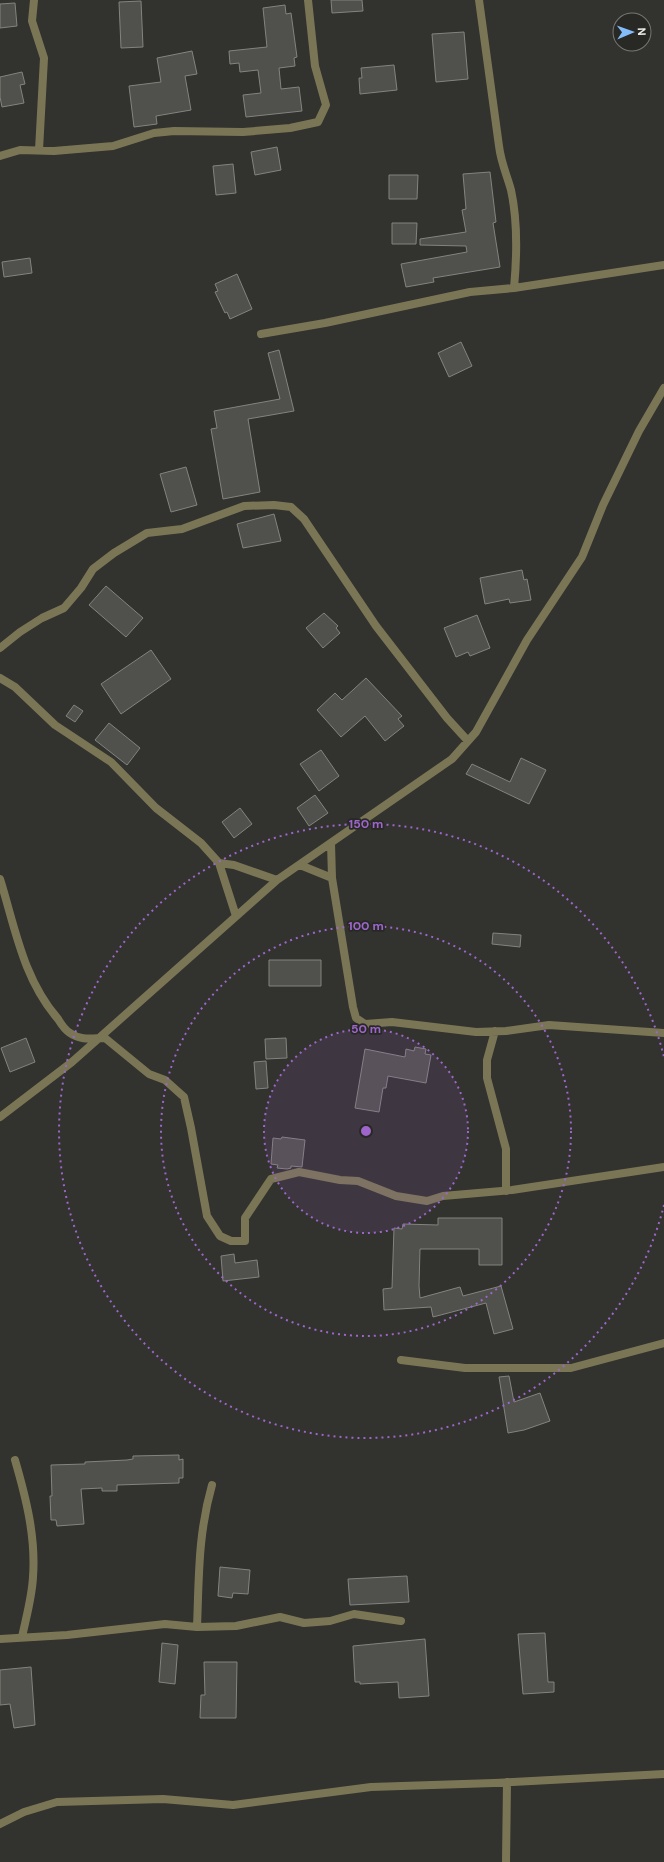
<svg xmlns="http://www.w3.org/2000/svg" width="664" height="1862" viewBox="0 0 664 1862" font-family="'DM Sans',sans-serif">
  <rect width="100%" height="100%" fill="#32322f"/>
  <path fill="#50504c" stroke="#83837f" d="M331,0H362L363,11L332,13Z
    M141,1L143,47L121,48L119,2Z
    M15,3L17,26L0,28V4Z
    M285,5L286,14L291,13L297,57L294,58L295,66L279,68L281,89L299,87L302,111L246,117L243,95L261,93L258,70L240,72L239,63L230,64L229,51L267,47L263,8Z
    M464,32L468,79L436,82L432,34Z
    M192,51L197,74L185,76L191,110L156,116L157,124L134,127L129,86L161,82L157,58Z
    M394,65L397,90L360,94L359,78H362L361,68Z
    M22,72L25,84L20,85L24,103L2,107L0,97V77Z
    M277,147L281,170L255,175L251,152Z
    M233,164L236,193L216,195L213,166Z
    M490,172L496,222L493,223L500,267L433,278L434,282L406,287L401,264L467,252L466,246L420,245V239L466,232L462,210L466,209L463,174Z
    M389,175H418L417,199H389Z
    M392,223H417L416,244H392Z
    M30,258L32,273L4,277L2,262Z
    M237,274L252,309L230,319L227,312L225,313L215,292L218,291L215,284Z
    M461,342L472,366L449,377L438,353Z
    M279,350L294,411L248,419L260,492L223,499L211,429L217,428L214,411L280,399L268,353Z
    M186,467L197,505L171,512L160,474Z
    M274,514L281,541L243,548L237,524Z
    M522,570L524,580L527,579L531,600L510,603L509,599L485,604L480,578Z
    M106,586L143,618L126,637L89,605Z
    M324,613L338,626L336,628L340,633L323,648L306,628Z
    M477,615L490,648L470,656L468,652L456,657L444,628Z
    M151,650L171,679L121,714L101,684Z
    M366,678L402,716L398,719L404,726L385,741L365,716L341,737L317,710L335,693L342,700Z
    M74,705L83,711L75,722L66,716Z
    M109,723L140,748L127,765L95,740Z
    M321,750L339,776L319,791L300,764Z
    M521,758L546,770L529,804L466,774L472,764L510,782Z
    M315,795L328,813L309,826L297,808Z
    M240,808L252,824L234,838L222,822Z
    M493,933L521,935L520,947L492,944Z
    M269,960H321V986H269Z
    M26,1038L35,1062L10,1072L1,1048Z
    M286,1038L287,1058L266,1059L265,1039Z
    M415,1047L426,1049L425,1054L431,1055L426,1083L388,1076L386,1088H383L379,1112L355,1108L365,1049L405,1057L406,1049L414,1051Z
    M266,1061L268,1088L256,1089L254,1062Z
    M282,1137L305,1140L302,1167L291,1166V1168L287,1169L277,1168L278,1165L271,1164L273,1138L281,1139Z
    M438,1218H502V1265H479V1249H420L419,1286L420,1298L460,1287L463,1296L501,1286L513,1329L494,1334L486,1303L433,1317L431,1307L384,1310L383,1289L392,1288L394,1228L402,1229L403,1224L438,1225Z
    M234,1254L235,1263L257,1260L259,1277L223,1281L221,1256Z
    M509,1376L514,1402L540,1393L550,1421L524,1430L508,1433L499,1377Z
    M179,1455V1460L183,1459V1478H179V1483L117,1485V1491H102V1488L81,1489L84,1524L57,1526L56,1520H51L50,1496H52L51,1465L85,1464V1462L127,1460L133,1459V1456Z
    M220,1567L250,1570L248,1594L233,1593L232,1598L218,1596Z
    M407,1576L409,1602L350,1605L348,1579Z
    M545,1633L548,1682H554V1692L523,1694L518,1634Z
    M425,1639L429,1696L399,1698L398,1682L360,1684V1682H355L353,1646Z
    M162,1643L178,1645L175,1684L159,1682Z
    M204,1662H237L236,1718H200L201,1695H205Z
    M31,1667L35,1725L14,1728L10,1704L0,1705V1670Z"/>
  <g fill="none" stroke-linecap="round" stroke-linejoin="round">
    <path stroke="#7a7655" stroke-width="8" d="M34,0L32,21L44,58L39,150
      M479,0L499,146C501,163 507,175 511,190C518,222 517,256 514,288
      M0,156L20,150L54,151L113,146L154,133L174,131L243,132L290,128L318,122L326,105L315,66L308,0
      M261,334L325,323L470,292L514,288L664,265
      M0,648L20,632L42,618L64,608L81,588L93,569L114,553L147,533L182,529L244,506L274,505L291,507L304,519L376,626L447,718L468,741
      M0,678L15,687L55,725L111,762L156,808L201,843L219,863L236,916
      M331,843L332,878
      M219,863L234,865L277,880
      M300,865L332,878L353,1007L356,1018L365,1024L392,1022L476,1032L506,1031L549,1025L664,1033
      M0,879C15,927 23,979 58,1019C61,1024 65,1030 70,1033C81,1041 93,1038 105,1038L149,1074L165,1080L184,1097L191,1128L207,1216L220,1236L231,1241H245V1218L271,1179L299,1172L340,1180L358,1181L396,1196L427,1201L443,1196L512,1190L664,1167
      M495,1031L487,1060V1078L506,1149V1191
      M0,1117L72,1062L277,880L452,759L476,732L527,640L582,557L603,505L639,431L664,388
      M401,1360L465,1368H571L664,1343
      M15,1460C26,1498 36,1537 33,1577C32,1597 26,1618 22,1637
      M197,1627C199,1577 198,1534 212,1485
      M0,1639L67,1635L165,1624L197,1627L236,1626L280,1617L304,1623L330,1621L354,1614L401,1621
      M0,1824L24,1812L57,1802L163,1799L233,1805L371,1787L494,1783L664,1774
      M506,1862L507,1782"/>
  </g>
  <circle cx="366" cy="1131" r="102" fill="#9e66cc" fill-opacity=".12"/>
  <g fill="none" stroke="#9e66cc" stroke-width="2" stroke-dasharray="2 4">
    <circle cx="366" cy="1131" r="102"/>
    <circle cx="366" cy="1131" r="205"/>
    <path d="M664 1205A307 307 0 1 1 664 1057"/>
  </g>
  <circle cx="366" cy="1131" r="6" fill="#9e66cc" stroke="#282825" stroke-width="2"/>
  <g font-size="12" text-anchor="middle" font-weight="bold" fill="#9e66cc" stroke="#282825" stroke-width="3.5" stroke-linejoin="round" paint-order="stroke">
    <text x="366" y="828">150 m</text>
    <text x="366" y="930">100 m</text>
    <text x="366" y="1033">50 m</text>
  </g>
  <g transform="translate(632 32) rotate(88)"><circle r="19" fill="#282825" stroke="#777775"/>
  <path d="M0-3L7 15L0 10L-7 15Z" fill="#84bcfb"/>
  <text y="-6" font-size="11" font-weight="bold" text-anchor="middle" fill="#eeeeec">N</text>
  </g>
</svg>
